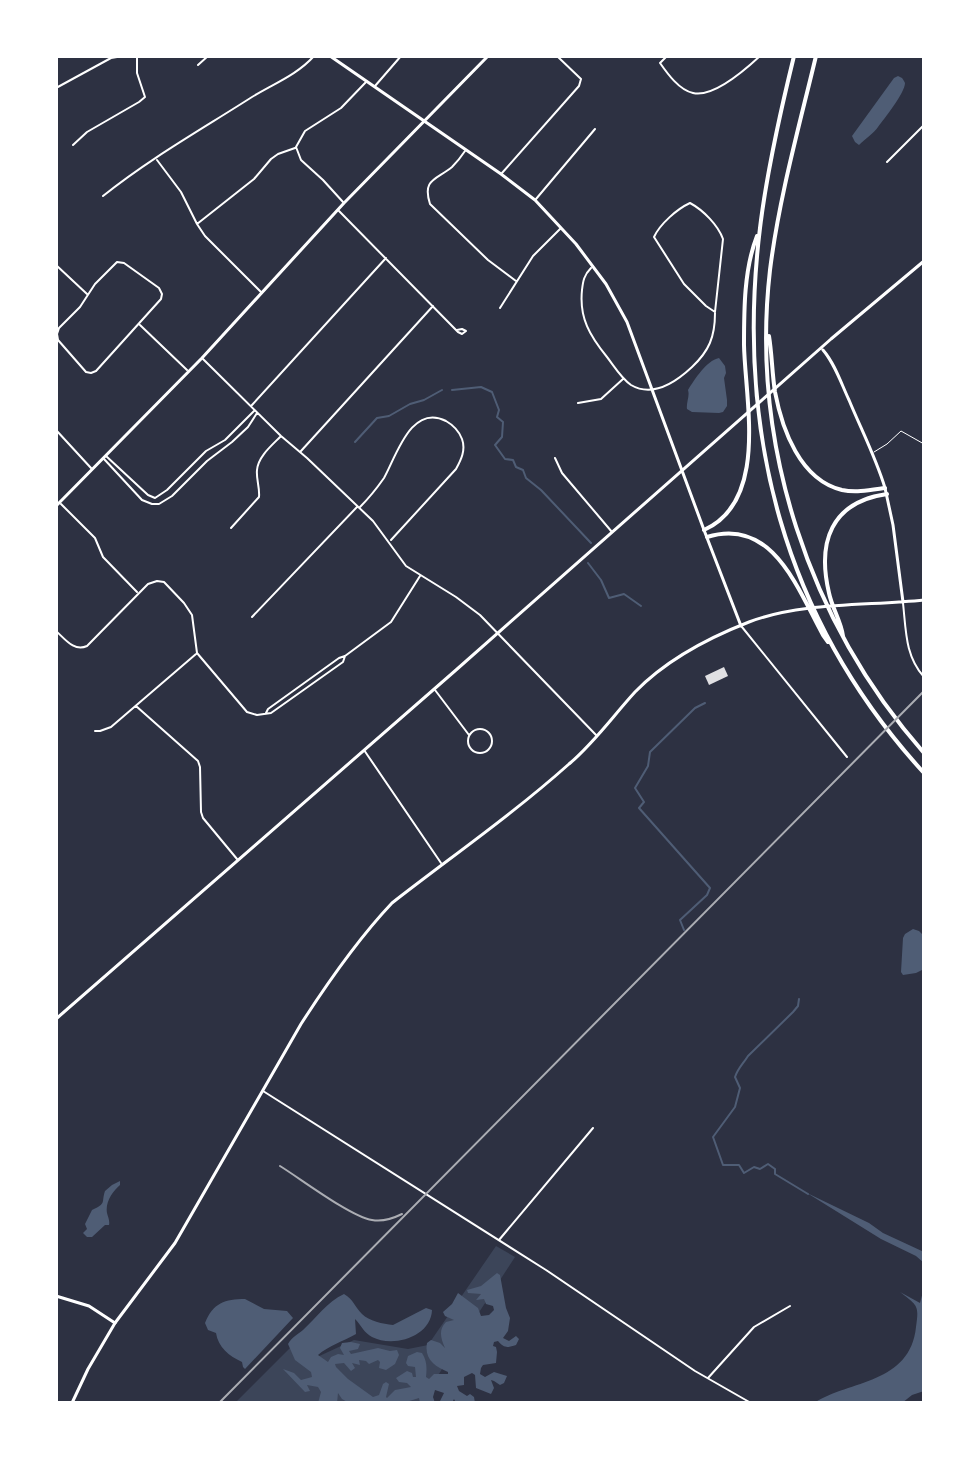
<svg xmlns="http://www.w3.org/2000/svg" width="980" height="1459" viewBox="0 0 980 1459" font-family="'Work Sans',sans-serif">
  <rect width="100%" height="100%" fill="#2d3142"/>
  <path fill="#3c4559" d="M496,1246L515,1257L420,1403H235L296,1342L315,1358L354,1340L408,1349L428,1345Z"/>
  <path fill="#4f5d75" d="M898,76L902,78C903,79 904,81 905,83C905,93 884,119 878,127C874,133 865,139 859,145L855,142L852,136L894,78Z
    M719,358L725,366L726,373L724,378L727,400V406L723,412L719,413L692,412L687,409C686,403 690,396 688,390C695,379 706,361 719,358Z
    M913,929L919,931L924,936V969L916,973L903,975L901,972L903,938L905,934Z
    M120,1181V1185C113,1191 105,1202 107,1213C108,1217 110,1221 109,1225H105L92,1237H87L83,1233L87,1229L85,1224L92,1210C107,1203 101,1203 105,1191L112,1185Z
    M807,1193L869,1223L883,1233L924,1252V1263L916,1256L881,1239Z
    M497,1273L500,1275L506,1308L510,1318L508,1331L503,1338L509,1341L516,1336L519,1339L516,1345C507,1348 504,1348 498,1341L494,1342L493,1346L496,1347L497,1352L496,1363L483,1365L481,1368L480,1374L485,1377L494,1372L507,1376L504,1383L500,1385L494,1381L491,1380L494,1388L491,1394L476,1388L475,1375L472,1373L464,1377V1385L457,1386L459,1391L467,1396L470,1394L474,1397L475,1403H456L454,1399L452,1403H439L444,1393L435,1390L433,1397L435,1403H420L419,1398L403,1403H349L342,1399L338,1393L337,1403H318L321,1392L318,1387L307,1385L310,1391L305,1392L283,1369L294,1373L301,1380L312,1377L311,1372L295,1360L288,1344C292,1337 297,1335 303,1330C316,1318 327,1302 344,1294C354,1300 354,1306 362,1314C369,1321 383,1324 393,1325L426,1308L432,1310C431,1337 393,1348 372,1337C364,1333 361,1325 355,1319L356,1334C344,1341 328,1346 318,1355L328,1362L331,1357L338,1354L344,1355L340,1348L342,1343L351,1342L360,1344L358,1349L349,1351L351,1354L378,1348L390,1351L397,1350L399,1355L395,1364L386,1370L379,1368L380,1362L378,1360L369,1364L366,1361L359,1360L360,1365L352,1363L355,1368L351,1371L344,1363L335,1364L336,1367L348,1379L373,1397L379,1395L383,1384L386,1382L389,1384L386,1397L387,1398L395,1390L411,1387L407,1383L399,1382L396,1378L407,1371L412,1373L413,1377H416L415,1367L408,1366L406,1363L408,1356L417,1352L422,1353C427,1361 427,1368 426,1377L429,1379L434,1374H448V1372C435,1367 424,1359 427,1343L431,1340L440,1343L445,1348C441,1339 438,1330 446,1322L454,1320L445,1316L443,1312L452,1304L458,1293L478,1308L481,1316L489,1315L494,1310L493,1306L486,1304L484,1299L476,1300L481,1294L468,1293L467,1290L481,1286Z
    M924,1288V1391L912,1395L902,1403H814C850,1380 910,1384 916,1327C919,1305 918,1306 900,1292L920,1303Z
    M245,1299L264,1309L287,1311L293,1318L245,1369L243,1367L242,1362C229,1356 218,1347 216,1333L208,1330L205,1323C213,1303 225,1299 245,1299Z"/>
  <g fill="none" stroke-linecap="round" stroke-linejoin="round">
    <path stroke="#4f5d75" stroke-width="2" d="M452,390L481,387L492,392L499,410L497,417L503,422L502,437L495,445L505,459L513,460L516,467L523,470L526,478L541,490L591,543
      M355,442L377,418L389,416L410,404L424,400L442,390
      M588,563L601,580L609,598L624,594L641,606
      M684,930L680,920L707,895L710,888L639,808L644,802L635,788L648,766L650,752L695,708L705,703
      M799,999L798,1006L793,1012L748,1056C743,1064 738,1068 735,1077L740,1088L735,1107L713,1137L723,1165H739L744,1173L754,1167L760,1169L768,1164L775,1169V1174L808,1194"/>
  </g>
  <path fill="#e0e0e3" d="M724,667L728,676L709,685L705,676Z"/>
  <g fill="none" stroke-linecap="round" stroke-linejoin="round">
    <path stroke="#fff" stroke-width="1" d="M874,452L887,444L901,431L924,444"/>
    <path stroke="#fff" stroke-width="2" d="M125,56L135,57
      M667,56L660,63C667,73 679,90 693,93C714,98 746,69 760,56
      M198,65L208,56
      M375,86L401,56
      M56,88L111,58L123,56
      M73,145L87,132L139,102L145,97L137,73V56
      M465,151C461,157 457,162 452,167C436,180 422,179 430,204L488,260L516,281
      M157,160L181,192L197,224L205,236L261,292
      M887,162L924,125
      M502,173L579,86L581,79L557,56
      M103,196C149,159 202,129 252,97C273,84 297,75 314,56
      M536,199L595,129
      M343,202L323,180L301,160L296,147L305,131L341,108L366,82
      M690,203C703,210 718,225 723,239L715,312L706,306L684,284L654,237C660,224 677,209 690,203Z
      M339,211L458,332L462,334L466,331L462,329L457,330
      M197,224L254,179L271,159L278,154L295,148
      M117,262L124,263L159,288L162,294L161,299L96,371L91,373L86,372L58,340L57,334L59,328L80,307L95,284Z
      M56,265L87,294
      M591,268C584,275 583,281 582,290C579,318 590,336 607,357C614,366 621,378 631,385C653,398 676,382 692,367C709,351 715,337 715,313
      M500,308L533,256L561,228
      M140,325L187,370
      M203,359L281,436L307,458L373,521L406,566L456,597L480,615L597,736
      M578,403L601,399L623,379
      M252,405L386,258
      M56,430L91,468
      M301,451L433,306
      M106,456L148,495L155,498L167,490L206,451L225,440L254,411
      M555,458L562,473L612,532
      M104,459L142,500L152,504H159L172,496L207,461L232,442L248,427L257,413
      M61,504L95,538L103,557L137,592
      M360,507C369,498 377,488 384,478C396,457 411,403 446,421C453,425 459,431 462,439C466,450 461,460 456,469L391,540
      M231,528L259,497C260,488 256,479 257,470C258,457 271,446 280,437
      M903,603C906,630 905,656 924,677
      M252,617L357,507
      M742,627L847,757
      M56,631C65,639 74,652 87,646L148,584L157,581L164,582L184,603L192,615L197,653L247,712L257,715L271,713L343,662L345,656
      M435,690L469,735
      M136,706L198,761L200,767L201,812L203,818L237,859
      M266,713L268,709L339,658L345,656L391,622L420,576
      M468 741a12 12 0 1 1 24 0a12 12 0 1 1-24 0Z
      M95,731H100L111,727L196,654
      M364,750L441,863
      M499,1240L593,1128
      M708,1378L754,1327L790,1306"/>
    <path stroke="#fff" stroke-width="2" d="M263,1091L546,1270L695,1371L751,1403"/>
    <path stroke="#fff" stroke-width="3" d="M330,56L501,174L535,200L576,244L606,284L627,322L704,530
      M823,350C835,364 841,383 849,400C861,429 876,458 885,488
      M56,506L202,358L344,203L488,56
      M56,1019L456,670L831,339L924,261
      M56,1296L89,1306L115,1323"/>
    <path stroke="#fff" stroke-width="3" d="M885,488L893,525L903,602
      M704,530L741,626
      M72,1403L88,1369L115,1323L175,1243L301,1024C328,982 357,940 392,903C451,857 513,814 569,764C594,743 613,716 635,692C666,660 708,638 749,622C802,602 868,606 924,600"/>
    <path stroke="#fff" stroke-width="4" d="M794,56C780,113 767,170 760,228C735,432 784,620 924,773
      M816,56C799,127 779,198 770,270C750,444 809,622 924,753
      M769,336C772,354 772,373 775,392C782,429 800,480 842,490C856,493 871,490 885,488
      M704,530C769,501 745,400 744,345C744,310 744,269 757,236
      M707,537C773,516 798,590 823,635L828,642
      M843,636C841,621 832,608 829,593C817,542 831,502 887,494"/>
    <path stroke="#abadb3" stroke-width="2" d="M280,1166C301,1179 351,1217 372,1220C383,1222 392,1219 402,1214
      M219,1403L924,691"/>
  </g>
  <rect width="980" height="1459" fill="none" stroke="#ffffff" stroke-width="116"/>
</svg>
